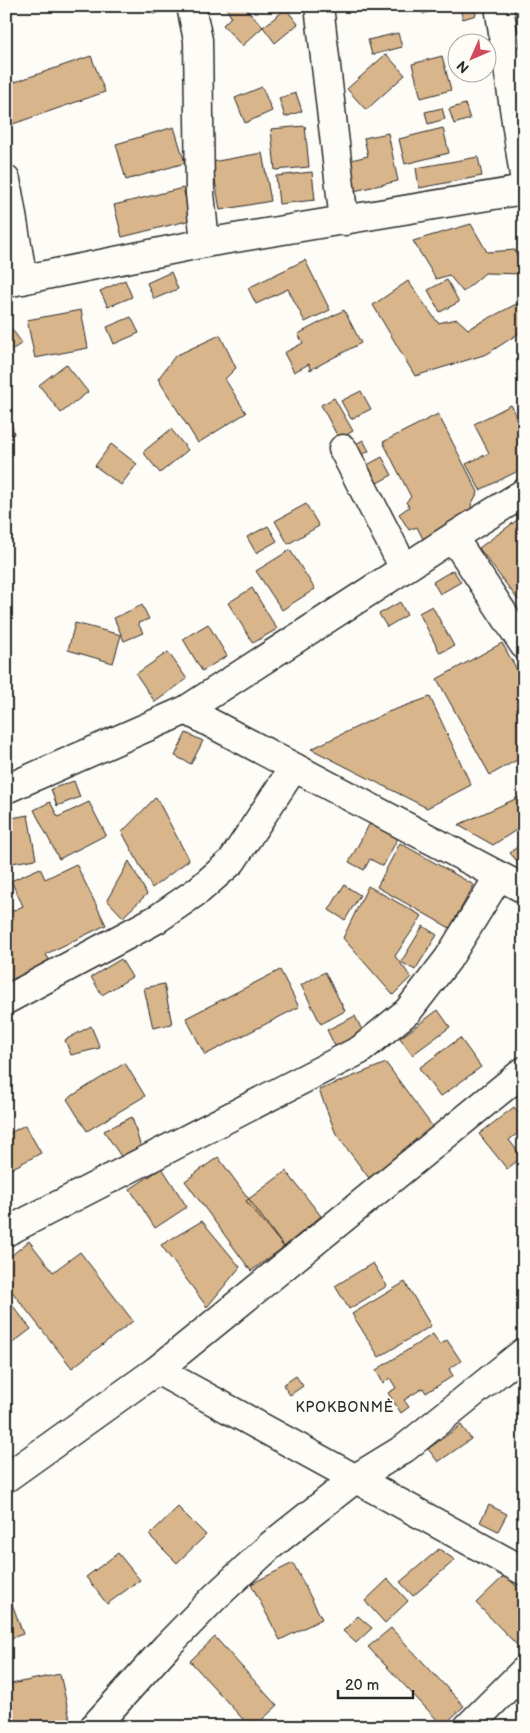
<svg xmlns="http://www.w3.org/2000/svg" width="530" height="1733" viewBox="0 0 530 1733" font-family="'Balsamiq Sans',sans-serif">
  <rect width="100%" height="100%" fill="#fdfcf7"/>
  <filter id="ink" filterUnits="userSpaceOnUse"><feTurbulence type="fractalNoise" baseFrequency=".02" numOctaves="2"/><feDisplacementMap in="SourceGraphic" scale="10" xChannelSelector="R" yChannelSelector="G"/><feConvolveMatrix kernelMatrix="1 2 1 2 8 2 1 2 1" color-interpolation-filters="sRGB"/></filter>
  <g filter="url(#ink)">
    <path fill="#d8b58a" stroke="#2b2b2b" d="M150,6H171L172,9L153,14Z
      M230,6H243L263,27L242,46L223,25L231,17L227,9Z
      M420,6H433L434,10L423,14Z
      M459,6H474L476,15L463,19Z
      M286,9L298,24L275,43L263,27Z
      M398,33L402,47L372,55L368,40Z
      M386,54L405,75L366,110L347,89Z
      M91,56L105,92L10,125L6,111V85Z
      M442,56L451,90L421,98L412,64Z
      M262,87L272,111L245,123L235,98Z
      M296,93L302,111L285,117L279,98Z
      M465,104L470,119L454,124L449,109Z
      M442,108L445,119L428,124L425,112Z
      M305,126L309,167L275,170L271,129Z
      M174,127L185,163L126,180L116,144Z
      M443,128L449,153L405,164L399,139Z
      M388,133L398,181L354,191L347,161L368,156L364,138Z
      M262,153L271,201L220,210L212,162Z
      M478,157L482,176L419,188L416,168Z
      M312,172L315,200L279,204L276,176Z
      M183,188L191,220L122,237L114,205Z
      M471,224L487,252L515,250L523,274L485,273L463,292L449,275L436,279L413,241Z
      M305,260L330,310L305,322L288,289L256,304L248,288Z
      M171,272L178,289L154,299L147,283Z
      M125,280L132,297L108,307L100,291Z
      M447,280L459,302L440,312L428,290Z
      M408,281L438,323L457,319L468,329L524,300V330L487,354L415,376L373,305Z
      M81,310L88,348L35,358L27,320Z
      M344,310L361,343L310,370L309,364L294,372L284,353L303,343L298,334Z
      M131,317L139,333L114,344L107,327Z
      M6,321L22,343L6,354Z
      M220,335L236,368L225,379L246,413L198,443L158,379L175,356Z
      M66,364L88,392L61,413L39,385Z
      M361,391L371,409L351,419L341,401Z
      M334,398L353,431L339,439L321,405Z
      M6,399L14,434L6,435Z
      M511,405L518,418L524,415V468L480,490L466,464L489,453L474,424Z
      M438,414L478,492L471,505L473,516L425,543L417,527L409,530L399,514L409,507L406,502L411,497L383,442Z
      M171,429L188,450L160,473L143,452Z
      M363,440L369,451L353,460L347,449Z
      M111,444L137,464L121,485L95,466Z
      M382,457L392,475L368,488L358,470Z
      M306,504L319,526L288,544L275,521Z
      M6,507H7L8,565H6Z
      M524,515V595L518,600L479,548Z
      M268,526L277,541L256,553L247,537Z
      M290,550L315,589L282,610L256,571Z
      M453,570L461,582L440,594L433,582Z
      M252,588L277,629L253,643L228,603Z
      M400,602L407,615L387,627L379,614Z
      M142,605L149,619L138,623L143,633L124,641L114,618Z
      M432,606L454,646L440,653L419,613Z
      M75,623L121,635L113,663L68,650Z
      M208,624L227,656L202,671L183,639Z
      M502,643L524,682V756L490,775L437,679Z
      M168,652L187,679L155,702L136,674Z
      M430,697L471,785L427,808L311,749L388,712Z
      M186,733L203,741L191,764L175,756Z
      M74,781L80,797L57,806L51,789Z
      M524,795V825L493,845L458,825Z
      M156,797L189,860L152,888L122,832Z
      M50,802L58,817L89,802L106,835L59,859L34,810Z
      M28,815L36,859L6,864V819Z
      M370,823L398,838L383,866L370,859L364,870L349,862Z
      M524,841V866L522,867L510,853Z
      M400,843L474,885L450,928L377,887Z
      M129,861L147,894L123,917L107,900Z
      M76,864L106,925L46,954L51,964L6,985V914L23,906L11,881L40,868L45,879Z
      M344,885L360,895L345,920L329,910Z
      M368,886L422,916L395,956L411,977L393,995L343,938Z
      M423,926L437,935L415,970L401,962Z
      M121,959L132,977L102,995L91,977Z
      M280,970L299,1007L205,1055L186,1018Z
      M325,972L345,1011L321,1024L301,985Z
      M164,984L172,1024L153,1028L144,988Z
      M438,1010L450,1027L412,1055L400,1038Z
      M355,1016L364,1034L336,1048L327,1030Z
      M91,1026L100,1048L71,1055L65,1040Z
      M460,1038L481,1067L440,1097L419,1068Z
      M125,1063L145,1096L87,1131L67,1099Z
      M386,1063L435,1130L369,1178L336,1134L319,1090Z
      M514,1107L524,1120V1128L509,1140L522,1157L507,1169L479,1134Z
      M132,1117L141,1148L122,1158L104,1131Z
      M25,1125L41,1153L11,1169L6,1159V1135Z
      M218,1157L284,1247L251,1271L185,1181Z
      M162,1168L187,1207L155,1228L130,1189Z
      M286,1171L321,1216L284,1247L246,1201Z
      M202,1221L240,1267L207,1307L161,1245Z
      M29,1241L53,1272L80,1252L133,1321L72,1368L6,1284V1260Z
      M373,1263L387,1286L349,1309L335,1286Z
      M405,1282L431,1326L379,1357L352,1314Z
      M6,1297L31,1329L6,1348Z
      M433,1334L440,1345L447,1340L461,1361L449,1369L453,1376L426,1393L423,1388L404,1400L409,1407L401,1413L388,1393L396,1388L390,1378L383,1383L376,1370Z
      M296,1376L303,1386L290,1395L283,1385Z
      M461,1425L471,1439L438,1462L428,1449Z
      M489,1505L507,1514L498,1531L480,1522Z
      M178,1507L206,1535L177,1563L149,1535Z
      M439,1549L455,1560L413,1596L400,1582Z
      M118,1553L140,1580L107,1604L86,1577Z
      M293,1563L322,1619L280,1640L251,1584Z
      M505,1575L524,1594V1612L518,1618L524,1624V1640L518,1646L476,1603Z
      M388,1579L408,1601L385,1623L365,1601Z
      M6,1587L23,1634L6,1640Z
      M358,1616L372,1628L356,1643L343,1631Z
      M391,1628L464,1706L443,1726L368,1647Z
      M215,1637L277,1706L254,1727H250L190,1661Z
      M60,1674L70,1719L33,1727H6V1685Z"/>
    <g fill="none" stroke-linecap="round" stroke-linejoin="round">
      <defs>
        <path id="minor" d="M191,6L198,40L200,193L205,243
          M319,6L344,221
          M499,6L524,176
          M6,180L23,280
          M6,283L205,243L524,190
          M343,449L404,568
          M453,537L524,645
          M186,710L524,889
          M6,789L186,710L453,537L524,493
          M6,1000L157,919L199,890L232,861L294,767
          M6,1232L360,1050L408,1011L448,959L499,876
          M157,1370L524,1571
          M6,1478L157,1370L524,1071
          M94,1727L167,1646L215,1597L270,1546L356,1478L405,1448L524,1352
          M468,1727L524,1671"/>
      </defs>
      <use href="#minor" stroke="#2b2b2b" stroke-width="31"/>
      <use href="#minor" stroke="#fdfcf7" stroke-width="28"/>
    </g>
  </g>
  <g text-anchor="middle" stroke-width="4" stroke-linejoin="round" paint-order="stroke">
    <g font-size="14" letter-spacing="1" fill="#2b2b2b" stroke="#fdfcf7">
      <text x="345" y="1412">KPOKBONMÈ</text>
    </g>
  </g>
  <rect width="530" height="1733" fill="none" stroke="#fdfcf7" stroke-width="25"/>
  <rect x="12" y="12" width="505" height="1708" fill="none" stroke="#2b2b2b" stroke-width="2" filter="url(#ink)"/>
  <g transform="translate(472 58) rotate(225)"><circle r="24" fill="#fdfcf7" stroke="#a9a8a5"/>
  <path d="M0-4L9 19L0 12L-9 19Z" fill="#d1495b"/>
  <text y="-8" font-size="14" font-weight="bold" text-anchor="middle" fill="#2b2b2b">N</text>
  </g>
  <path d="M338 1690v8h75v-8" fill="none" stroke="#2b2b2b" stroke-width="2.5"/>
  <text x="345" y="1690" font-size="15" fill="#2b2b2b" stroke="#fdfcf7" stroke-width="4" paint-order="stroke">20 m</text>
</svg>
